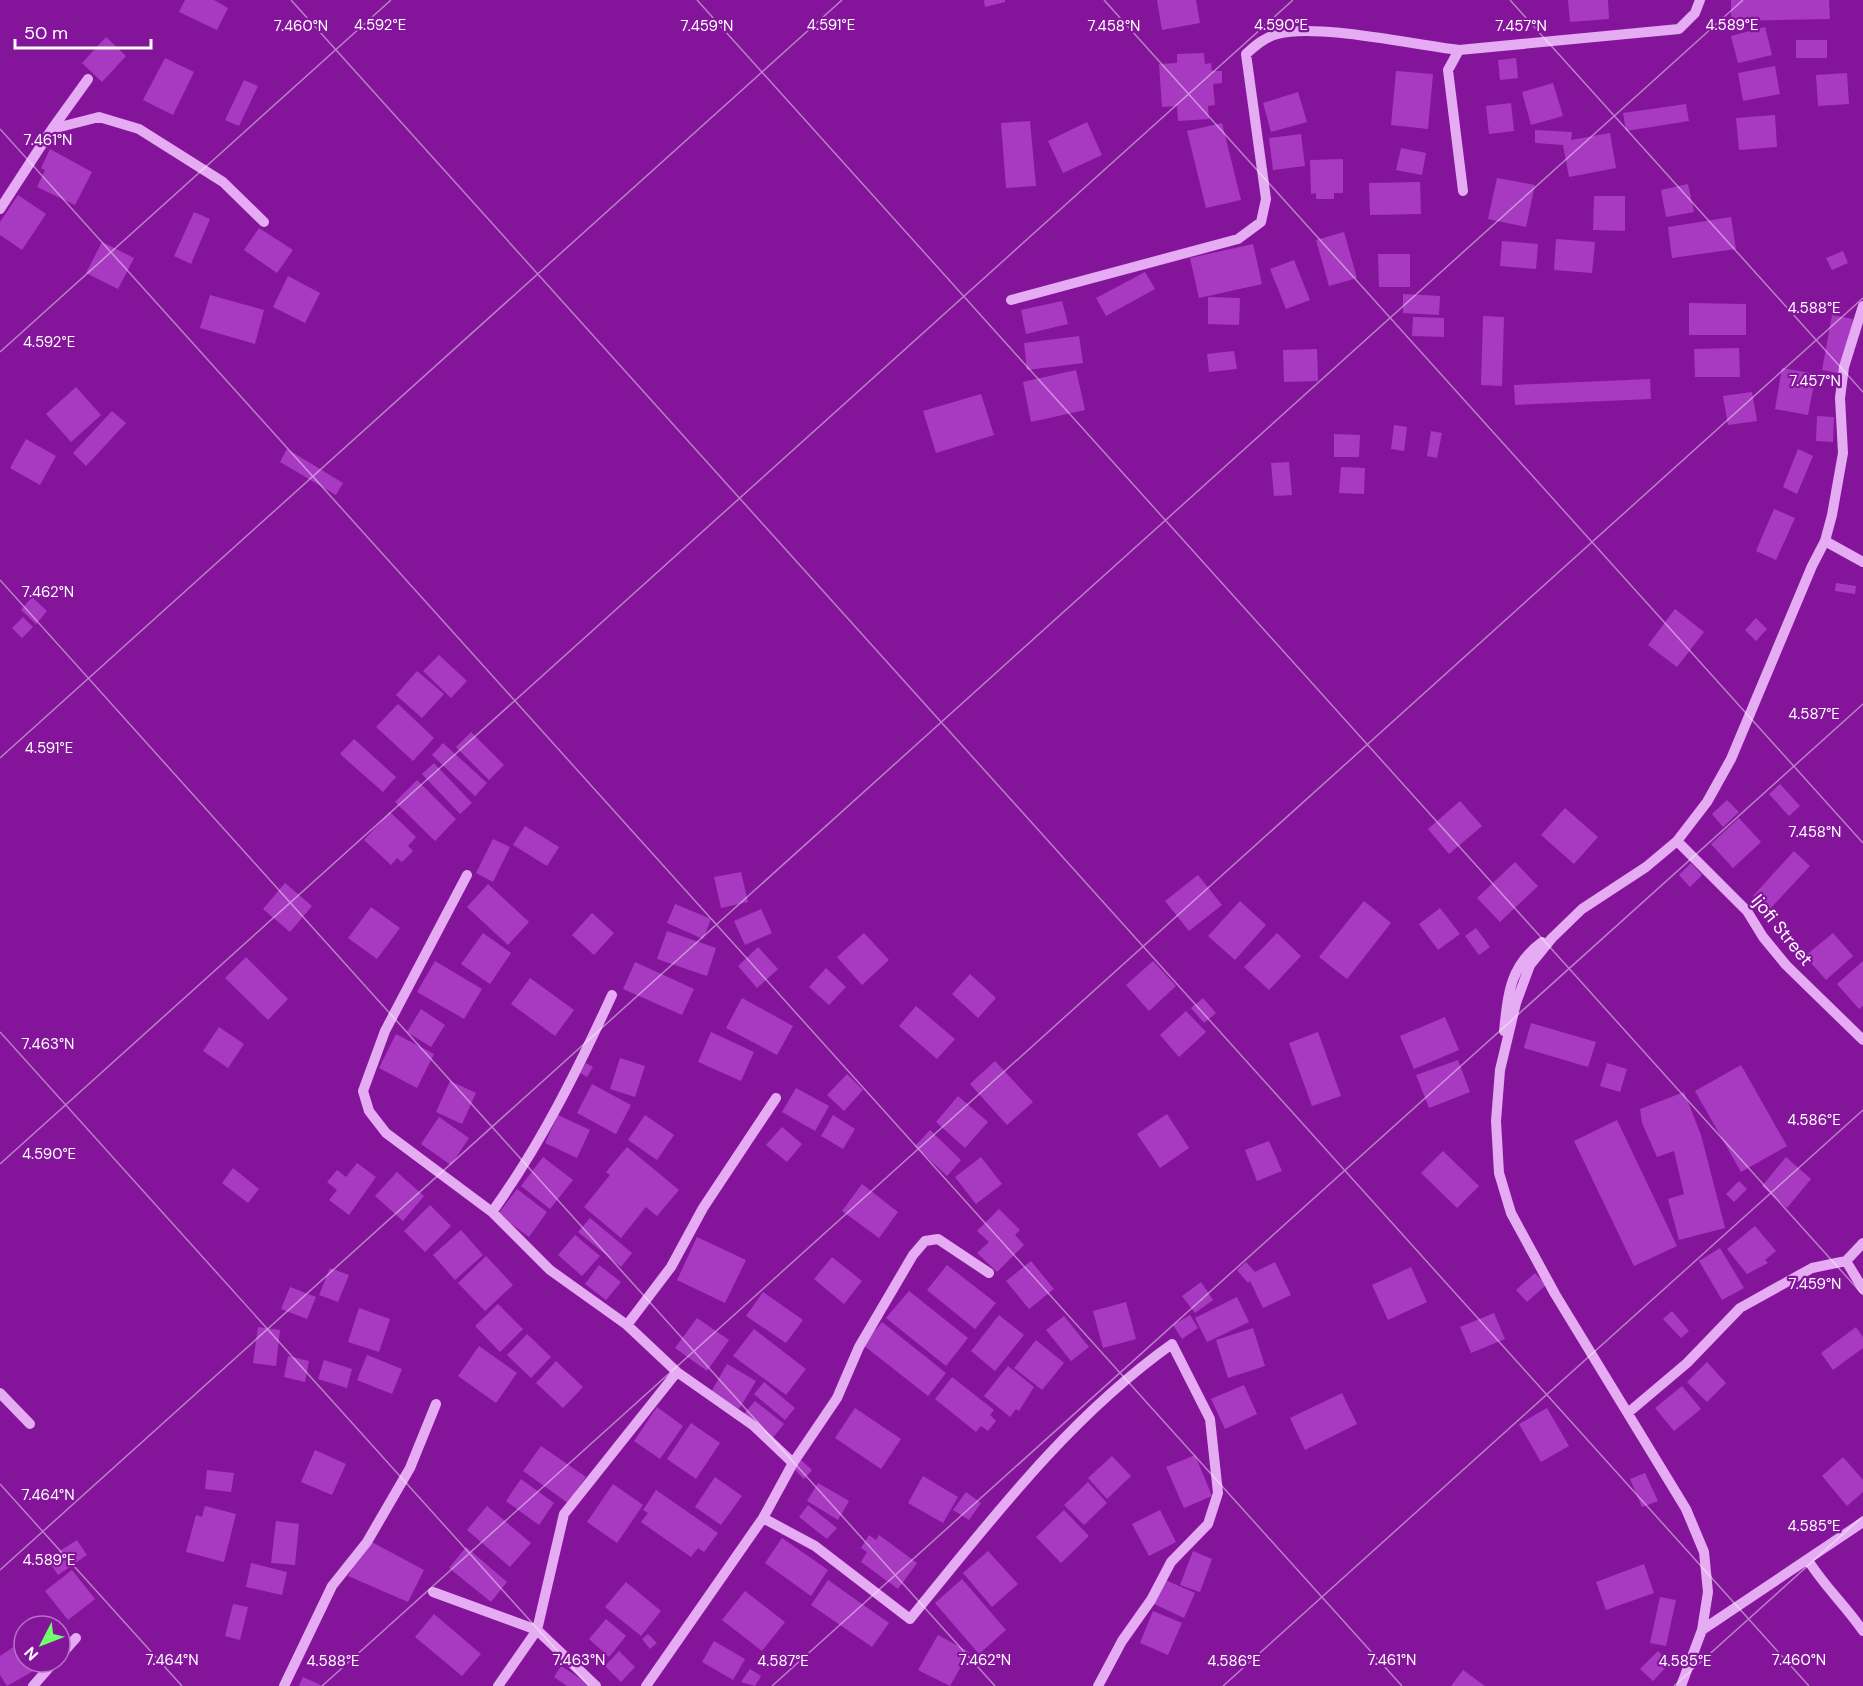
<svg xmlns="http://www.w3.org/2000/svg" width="1863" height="1686" viewBox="0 0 1863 1686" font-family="'DM Sans',sans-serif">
  <rect width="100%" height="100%" fill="#84159b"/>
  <path fill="#a83ac1" d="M185,0H214L228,8L217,30L179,12Z
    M984,0H1005V2L985,7Z
    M1157,0H1196L1200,23L1162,30Z
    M1568,0H1608L1609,19L1570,22Z
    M1731,0H1829L1830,19L1731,21Z
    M1765,27L1772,55L1738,63L1731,36Z
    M106,37L126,56L102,82L82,63Z
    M1796,40H1827V58H1796Z
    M1204,53L1205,64L1211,63L1212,71H1222V83L1213,84L1215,105L1208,106L1209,119L1178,121L1177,106L1162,107L1159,64L1177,63V54Z
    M165,58L194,72L173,115L143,100Z
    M1516,58L1518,78L1500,80L1498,60Z
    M1775,66L1780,94L1743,101L1738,73Z
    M1396,71L1433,74L1428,129L1391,125Z
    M1847,73L1849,104L1818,106L1816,75Z
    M244,80L258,86L239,126L225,120Z
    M1553,83L1563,116L1531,125L1522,92Z
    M1298,92L1307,122L1271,132L1263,103Z
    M1511,103L1514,131L1489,134L1486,106Z
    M1686,104L1689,121L1626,131L1623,113Z
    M1775,115L1777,147L1739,150L1736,118Z
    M1030,121L1036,186L1006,188L1001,123Z
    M1087,122L1102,155L1063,173L1048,141Z
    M1222,123L1241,200L1206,208L1187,131Z
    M1535,130L1572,132L1571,140L1610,133L1616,168L1569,177L1563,145L1535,143Z
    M1301,134L1305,166L1273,170L1269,138Z
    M1401,148L1426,153L1422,175L1396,170Z
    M50,149L92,172L75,205L37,187L45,170L41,168Z
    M1343,159V193H1334V199H1316V193L1311,194L1310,160Z
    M1497,178L1535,185L1526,227L1488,219Z
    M1420,182L1421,214L1370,215L1369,183Z
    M1688,184L1694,212L1666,217L1661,190Z
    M18,195L46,214L22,250L0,235V222Z
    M1594,196H1625V231L1593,230Z
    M194,212L210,219L191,264L174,256Z
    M1731,217L1736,249L1672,258L1668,227Z
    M259,228L293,250L277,273L244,250Z
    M1344,232L1357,278L1329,286L1316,240Z
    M1556,239L1595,242L1592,273L1554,270Z
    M1502,241L1538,244L1536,269L1500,266Z
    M102,242L134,258L118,289L86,273Z
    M1253,244L1262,284L1199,298L1190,258Z
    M1843,251L1848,263L1832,270L1826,258Z
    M1378,254H1410V287H1379Z
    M1294,260L1310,300L1286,309L1270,269Z
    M1145,272L1155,289L1106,316L1096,298Z
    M288,276L320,293L305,323L273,307Z
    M1403,294L1440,296L1439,315L1403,313Z
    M210,295L264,310L255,344L200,328Z
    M1208,297L1240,298L1239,325L1208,324Z
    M1062,301L1068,324L1026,334L1021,310Z
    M1689,303L1746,304V335H1689Z
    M1832,315L1853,319L1842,374L1822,370Z
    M1483,316L1504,317L1502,386L1481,385Z
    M1413,317L1444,318V337L1412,336Z
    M1079,336L1083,363L1027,370L1024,343Z
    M1739,348L1740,377H1695L1694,349Z
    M1317,349L1318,381L1284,382L1283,350Z
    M1234,351L1237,369L1209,372L1207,354Z
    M1782,368L1816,374L1808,415L1775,409Z
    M1076,370L1085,410L1031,422L1023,382Z
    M1650,379L1651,399L1515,405L1514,385Z
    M76,387L101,415L71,442L46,414Z
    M1752,392L1757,421L1728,425L1723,396Z
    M981,394L994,435L936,453L923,411Z
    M112,411L126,423L86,466L73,453Z
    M1817,416L1834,417L1833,442L1816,441Z
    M1394,425L1407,427L1404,451L1391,449Z
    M1431,431L1442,433L1437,458L1427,456Z
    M1334,434L1360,435L1359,457H1334Z
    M26,439L56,456L40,485L10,468Z
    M287,449L343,483L336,495L280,462Z
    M1798,449L1813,456L1797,494L1783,487Z
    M1289,462L1292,495L1274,496L1271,463Z
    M1341,467L1365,468L1364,494L1339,493Z
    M1774,509L1795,518L1776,560L1756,551Z
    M1836,583L1856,586L1855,594L1835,591Z
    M32,597L47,611L36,624L21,610Z
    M1675,609L1704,632L1677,667L1648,645Z
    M23,617L33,627L22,638L12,628Z
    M1756,618L1767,629L1756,641L1745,630Z
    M439,655L467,681L451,698L423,671Z
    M417,671L444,694L422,718L396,695Z
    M398,704L434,738L413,761L376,727Z
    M471,732L504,765L489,780L456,747Z
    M354,739L396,777L383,792L340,754Z
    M443,743L487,783L475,796L432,755Z
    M434,763L472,803L460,814L422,774Z
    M417,780L456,819L435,841L395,802Z
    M1780,784L1800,806L1789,816L1769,794Z
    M1727,800L1739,812L1723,827L1712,814Z
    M1460,801L1482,826L1449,854L1428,829Z
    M1565,808L1598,837L1574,864L1541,835Z
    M390,812L416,837L408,846L413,851L402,862L397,858L391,865L364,840Z
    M1739,818L1761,842L1733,868L1711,844Z
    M525,826L559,847L547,866L513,845Z
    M493,839L510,847L493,882L476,873Z
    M1794,851L1810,866L1769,910L1753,896Z
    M1515,862L1538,886L1500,922L1477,898Z
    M1691,863L1702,875L1690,887L1679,875Z
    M741,872L748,902L721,908L714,877Z
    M1198,875L1222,905L1189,931L1165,901Z
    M285,883L312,906L290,932L263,909Z
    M488,884L529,922L508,945L467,907Z
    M1240,901L1266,925L1235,960L1208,936Z
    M1364,901L1391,923L1347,979L1319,957Z
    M675,904L711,919L703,939L667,923Z
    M371,907L400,928L377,959L348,938Z
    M1440,908L1460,934L1438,950L1419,924Z
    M761,909L772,933L745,945L734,921Z
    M592,913L614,933L594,955L572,935Z
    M1476,928L1490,947L1479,955L1465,936Z
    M667,931L716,948L707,976L657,959Z
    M483,933L511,953L490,984L461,964Z
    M864,933L889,960L862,985L837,957Z
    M1277,933L1301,956L1269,990L1244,967Z
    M1833,933L1853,956L1826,980L1805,956Z
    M758,947L778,969L757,988L738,966Z
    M246,957L288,999L268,1020L225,978Z
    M435,961L482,989L464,1019L417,992Z
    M1153,961L1176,986L1149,1011L1126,985Z
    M1863,961V1006L1859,1009L1837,984Z
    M635,962L694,989L682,1015L623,989Z
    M826,968L846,987L829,1005L809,987Z
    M970,974L996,998L978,1018L952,994Z
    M530,978L574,1010L555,1036L511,1004Z
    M742,998L793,1026L777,1055L726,1028Z
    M1203,998L1216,1013L1204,1023L1191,1008Z
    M916,1006L955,1039L937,1059L899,1026Z
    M421,1009L445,1025L431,1047L407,1032Z
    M1186,1011L1206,1032L1179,1057L1160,1035Z
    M1445,1017L1459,1050L1414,1069L1400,1036Z
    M1531,1023L1596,1042L1588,1067L1524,1048Z
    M219,1027L244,1044L228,1068L203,1051Z
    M711,1032L754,1052L741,1081L698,1062Z
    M1318,1032L1341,1096L1312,1106L1289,1043Z
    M396,1034L434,1054L417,1088L379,1068Z
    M620,1058L645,1066L635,1097L610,1089Z
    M1458,1060L1470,1092L1429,1108L1416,1075Z
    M995,1061L1033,1102L1007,1125L970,1084Z
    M586,1063L593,1067L587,1077L580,1073Z
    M1607,1063L1627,1069L1620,1092L1600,1086Z
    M1741,1065L1787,1146L1741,1172L1695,1091Z
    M847,1074L863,1090L844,1111L827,1095Z
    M450,1081L476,1093L462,1124L436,1112Z
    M592,1084L631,1105L616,1134L577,1113Z
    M796,1088L829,1106L815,1131L782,1112Z
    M1684,1092L1701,1135L1725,1228L1679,1240L1668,1199L1684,1194L1674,1151L1657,1157L1642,1123L1640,1109Z
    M958,1096L988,1122L965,1148L936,1122Z
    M1167,1114L1189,1148L1160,1168L1137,1134Z
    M558,1115L590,1130L577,1158L545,1143Z
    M645,1115L674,1135L657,1160L628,1140Z
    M833,1115L855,1129L843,1149L821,1136Z
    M439,1117L469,1138L451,1165L421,1144Z
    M1617,1120L1677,1246L1634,1266L1574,1141Z
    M782,1127L802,1144L787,1162L766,1145Z
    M930,1130L961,1160L947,1176L915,1146Z
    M1269,1141L1282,1171L1257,1181L1245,1150Z
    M627,1147L679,1190L657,1216L646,1207L621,1238L584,1207L610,1175L606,1172Z
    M1443,1151L1479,1186L1457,1208L1421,1173Z
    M543,1157L573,1180L550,1209L521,1186Z
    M981,1157L1002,1184L976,1204L955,1177Z
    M1786,1157L1811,1179L1787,1208L1762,1186Z
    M357,1163L376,1177L349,1215L329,1200L337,1190L327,1182L337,1170L346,1177Z
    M233,1168L259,1189L248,1203L222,1183Z
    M397,1172L424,1196L403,1221L375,1196Z
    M1739,1181L1747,1189L1734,1202L1726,1194Z
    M862,1184L898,1212L879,1238L842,1211Z
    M517,1189L547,1212L529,1237L498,1214Z
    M430,1205L451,1226L425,1252L404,1231Z
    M999,1209L1020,1230L1015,1235L1024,1245L997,1272L977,1253L989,1242L977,1231Z
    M590,1218L632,1253L621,1267L578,1232Z
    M1755,1226L1776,1251L1765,1260L1768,1263L1747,1274L1727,1249Z
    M461,1230L483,1255L455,1280L433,1255Z
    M575,1235L600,1256L582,1276L558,1255Z
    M697,1237L746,1260L725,1303L677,1280Z
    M1720,1248L1744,1288L1722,1300L1699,1261Z
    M486,1256L513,1285L485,1311L458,1283Z
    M832,1257L862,1281L844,1304L814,1279Z
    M1031,1261L1054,1289L1029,1309L1006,1281Z
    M1246,1262L1255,1272L1275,1262L1291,1295L1263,1308L1250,1281L1248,1283L1237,1270Z
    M599,1265L621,1282L606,1300L585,1284Z
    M947,1265L996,1303L975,1329L927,1290Z
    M1411,1267L1427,1302L1388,1320L1372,1285Z
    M330,1268L349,1275L338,1302L319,1295Z
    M1535,1273L1546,1285L1527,1302L1516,1290Z
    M1201,1282L1213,1300L1195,1313L1182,1296Z
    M290,1287L316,1297L307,1319L281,1309Z
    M909,1291L968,1338L946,1366L886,1318Z
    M763,1292L803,1320L786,1343L746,1316Z
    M1237,1297L1249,1322L1207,1342L1195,1318Z
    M1126,1302L1136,1339L1103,1348L1093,1311Z
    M498,1304L523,1329L500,1352L475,1326Z
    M359,1308L390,1319L379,1352L348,1342Z
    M1672,1311L1689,1331L1681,1338L1663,1319Z
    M1494,1313L1505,1339L1471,1353L1460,1327Z
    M999,1315L1024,1335L995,1371L971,1351Z
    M1190,1315L1198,1328L1182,1339L1173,1325Z
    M1064,1316L1089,1347L1071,1361L1046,1330Z
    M697,1318L729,1340L707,1371L675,1348Z
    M882,1322L946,1373L928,1396L863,1345Z
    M258,1327L280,1330L276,1366L253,1363Z
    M1856,1327L1863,1337V1348L1833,1370L1821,1353Z
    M1253,1328L1265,1366L1228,1378L1216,1340Z
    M754,1329L806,1369L786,1395L733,1356Z
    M527,1334L551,1357L531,1378L507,1355Z
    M1036,1340L1064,1363L1042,1390L1014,1368Z
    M479,1346L517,1373L496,1403L458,1376Z
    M367,1355L402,1369L392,1394L357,1380Z
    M288,1356L309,1361L305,1382L284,1377Z
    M324,1360L352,1369L347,1388L318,1379Z
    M556,1361L583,1387L563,1408L536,1383Z
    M1707,1362L1726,1383L1707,1402L1687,1382Z
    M727,1364L756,1381L739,1409L711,1392Z
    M1008,1366L1034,1387L1019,1411L1016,1409L1010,1417L984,1396Z
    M952,1377L994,1410L990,1415L996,1421L988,1431L981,1426L976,1432L935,1399Z
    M764,1382L795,1408L785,1420L754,1394Z
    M1244,1385L1257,1414L1225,1429L1211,1399Z
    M1682,1386L1701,1409L1674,1431L1655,1408Z
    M1342,1393L1357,1424L1305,1450L1290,1418Z
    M755,1401L784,1424L772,1439L743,1415Z
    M657,1407L683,1426L660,1459L634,1441Z
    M855,1408L901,1439L881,1469L835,1438Z
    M1547,1408L1569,1446L1541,1462L1519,1424Z
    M691,1423L720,1443L696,1479L667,1459Z
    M541,1446L586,1477L568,1503L523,1471Z
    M315,1450L346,1464L332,1495L301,1482Z
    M1195,1455L1212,1496L1184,1508L1166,1467Z
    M1112,1456L1131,1476L1107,1499L1088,1478Z
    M1843,1457L1863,1480V1492L1847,1506L1822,1476Z
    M801,1460L812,1470L804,1479L793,1468Z
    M207,1470L234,1473L231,1492L205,1489Z
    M1645,1473L1658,1501L1642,1507L1630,1479Z
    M923,1476L958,1497L943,1523L908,1503Z
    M715,1477L742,1496L721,1525L695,1507Z
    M521,1479L554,1503L539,1525L506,1501Z
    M1088,1482L1107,1503L1084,1525L1064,1505Z
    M818,1483L849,1501L838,1520L807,1501Z
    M613,1484L643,1505L617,1543L587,1522Z
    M656,1490L718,1533L704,1552L698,1548L691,1557L641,1522L648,1513L643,1510Z
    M966,1492L981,1503L969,1520L953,1510Z
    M808,1505L837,1528L827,1539L799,1517Z
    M205,1506L236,1514L224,1562L186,1552L196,1515L202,1517Z
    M487,1506L531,1543L510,1567L467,1530Z
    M1064,1510L1089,1536L1061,1563L1036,1537Z
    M1160,1510L1176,1542L1149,1556L1132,1524Z
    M276,1521L299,1524L295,1565L271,1563Z
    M869,1535L876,1540L879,1535L917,1563L898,1589L861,1562L867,1552L861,1548Z
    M782,1538L828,1570L811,1596L765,1563Z
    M77,1540L87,1555L58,1575L47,1559Z
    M368,1540L424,1570L408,1602L348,1576Z
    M466,1547L507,1582L491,1602L449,1568Z
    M988,1551L1018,1584L992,1607L963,1573Z
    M1193,1551L1212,1559L1200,1592L1180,1585Z
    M251,1563L287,1572L282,1595L246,1587Z
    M1644,1564L1654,1593L1606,1610L1596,1582Z
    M72,1570L95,1599L68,1620L45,1591Z
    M962,1579L1006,1630L979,1654L935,1603Z
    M1163,1579L1195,1593L1184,1618L1152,1603Z
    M828,1580L889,1623L872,1647L811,1605Z
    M626,1582L661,1611L641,1636L605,1607Z
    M745,1591L785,1622L762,1651L722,1620Z
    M1660,1597L1676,1600L1666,1646L1650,1643Z
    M233,1604L248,1607L240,1640L225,1636Z
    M1153,1611L1182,1623L1168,1655L1140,1643Z
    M434,1614L481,1654L462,1676L415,1637Z
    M606,1619L626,1636L609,1657L589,1639Z
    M648,1634L657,1643L650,1649L642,1639Z
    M938,1635L969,1652L950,1686L918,1670Z
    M24,1640V1662H40L42,1666L7,1686L0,1675V1656Z
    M714,1641L745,1659L733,1680L702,1662Z
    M619,1651L635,1667L621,1682L605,1666Z
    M1658,1651L1670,1663L1653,1681L1640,1669Z
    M561,1666L592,1686H567L554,1677Z
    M750,1669L761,1676L755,1686L741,1682Z
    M1463,1670L1485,1686H1451Z
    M303,1677L323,1686H299Z"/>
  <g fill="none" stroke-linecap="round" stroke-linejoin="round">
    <path stroke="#e5abf3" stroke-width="10" d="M52,129L99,117L139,129L223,182L264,222
      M1463,191L1448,70L1459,50L1679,29L1695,13L1700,0
      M0,209L52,129L88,79
      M1011,300L1238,239L1261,222L1266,199L1246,54C1256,45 1265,37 1278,34C1316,23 1415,45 1459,50
      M1825,541L1863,562
      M1677,841L1747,911L1763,937L1786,965L1863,1040
      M467,875L385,1031L363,1091L369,1111L386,1133L492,1212L550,1270L627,1325L677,1372L754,1426L793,1463
      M1504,1031C1508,993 1510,966 1542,942
      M492,1212C541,1144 577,1071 612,995
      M1846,1261L1863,1289
      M627,1325L671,1267L703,1208L776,1098
      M0,1393L30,1424
      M1629,1412L1687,1363L1740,1308L1812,1268L1846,1261L1863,1243
      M763,1518L815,1546L910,1619C991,1520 1068,1418 1172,1344L1210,1419L1218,1493L1208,1524L1171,1562L1151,1600L1122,1641L1098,1686
      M1808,1560C1824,1586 1846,1606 1863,1631
      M433,1592L537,1630L596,1686
      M1702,1630L1863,1522
      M60,1656L76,1638
      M33,1686L54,1662
      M284,1686L332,1586L367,1542L410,1468L436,1404
      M498,1686L537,1630L564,1514L677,1372
      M646,1686L763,1518L793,1463L837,1398L859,1347L913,1255L925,1241L938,1239L989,1273
      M1681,1686L1702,1630L1708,1592L1704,1552L1686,1509L1555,1294L1511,1213L1499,1173L1496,1121L1500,1070L1516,1003L1530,965L1552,938L1582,909L1646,867L1677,841L1707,802L1731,759L1812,566L1825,541L1832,515L1843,453L1840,398L1844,367L1863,306"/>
  </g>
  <path fill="none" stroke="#fff" stroke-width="1.5" stroke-opacity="0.45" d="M291,0L1809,1686M697,0L1863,1295M1104,0L1863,843M1510,0L1863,392M0,129L1402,1686M0,352L391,0M0,580L995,1686M0,758L842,0M0,1032L589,1686M0,1164L1293,0M0,1484L182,1686M0,1570L1743,0M322,1686L1863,298M772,1686L1863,704M1223,1686L1863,1110M1674,1686L1863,1516"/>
  <g text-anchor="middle" stroke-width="4.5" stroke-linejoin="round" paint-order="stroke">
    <g font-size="18" fill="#fff" stroke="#84159b">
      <text transform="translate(1782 930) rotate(51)" y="6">Ijofi Street</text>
    </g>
  </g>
  <g font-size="15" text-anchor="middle" fill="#fff" stroke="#84159b" stroke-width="4.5" stroke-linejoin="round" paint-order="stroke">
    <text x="380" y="30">4.592°E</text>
    <text x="831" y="30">4.591°E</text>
    <text x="1281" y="30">4.590°E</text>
    <text x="1732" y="30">4.589°E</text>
    <text x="1521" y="31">7.457°N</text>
    <text x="301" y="31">7.460°N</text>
    <text x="707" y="31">7.459°N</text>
    <text x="1114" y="31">7.458°N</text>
    <text x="48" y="145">7.461°N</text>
    <text x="1814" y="313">4.588°E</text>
    <text x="49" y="347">4.592°E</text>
    <text x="1815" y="386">7.457°N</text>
    <text x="48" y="597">7.462°N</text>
    <text x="1814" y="719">4.587°E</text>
    <text x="49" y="753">4.591°E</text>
    <text x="1815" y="837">7.458°N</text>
    <text x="48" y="1049">7.463°N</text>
    <text x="1814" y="1125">4.586°E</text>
    <text x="49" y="1159">4.590°E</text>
    <text x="1815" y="1289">7.459°N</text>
    <text x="48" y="1500">7.464°N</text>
    <text x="1814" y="1531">4.585°E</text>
    <text x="49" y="1565">4.589°E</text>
    <text x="172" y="1665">7.464°N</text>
    <text x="579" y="1665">7.463°N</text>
    <text x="985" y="1665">7.462°N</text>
    <text x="1392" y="1665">7.461°N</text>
    <text x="1799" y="1665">7.460°N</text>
    <text x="333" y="1666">4.588°E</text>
    <text x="783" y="1666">4.587°E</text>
    <text x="1234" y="1666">4.586°E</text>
    <text x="1685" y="1666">4.585°E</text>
  </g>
  <g transform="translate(42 1644) rotate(228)"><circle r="28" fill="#84159b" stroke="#b573c3" stroke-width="1.5"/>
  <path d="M0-4.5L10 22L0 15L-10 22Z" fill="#70ff6c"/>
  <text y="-9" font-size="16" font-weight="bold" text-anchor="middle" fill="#ffffff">N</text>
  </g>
  <path d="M15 39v9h136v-9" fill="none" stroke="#ffffff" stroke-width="3"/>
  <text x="24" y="39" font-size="18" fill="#ffffff" stroke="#84159b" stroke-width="4.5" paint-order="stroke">50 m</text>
</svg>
